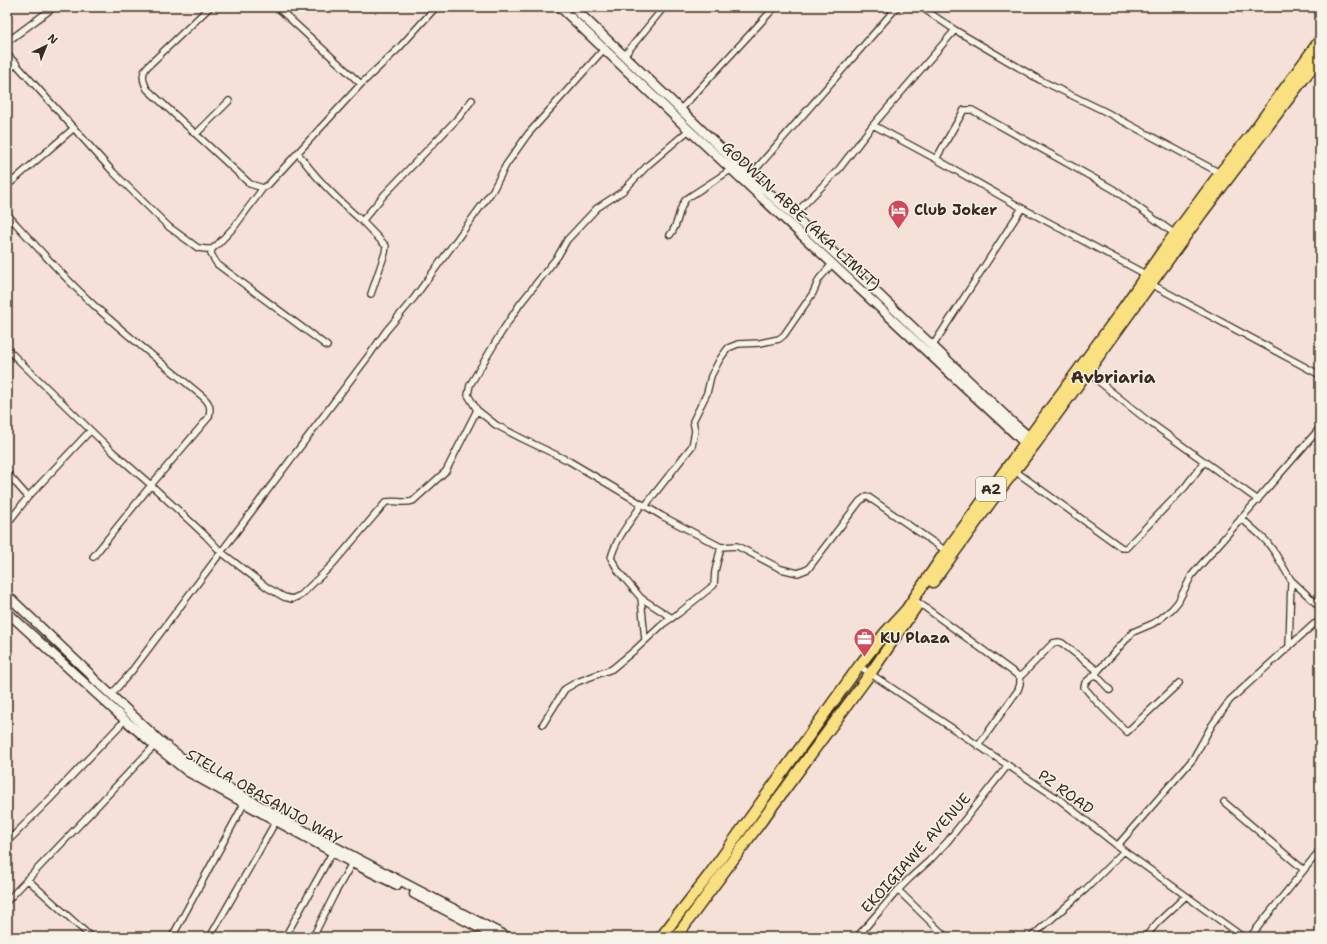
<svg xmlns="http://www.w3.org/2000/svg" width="1327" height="944" viewBox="0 0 1327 944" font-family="'Shantell Sans',sans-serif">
  <rect width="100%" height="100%" fill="#f5e1d8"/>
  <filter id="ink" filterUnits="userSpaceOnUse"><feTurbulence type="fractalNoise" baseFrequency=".025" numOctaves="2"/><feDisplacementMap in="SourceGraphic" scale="8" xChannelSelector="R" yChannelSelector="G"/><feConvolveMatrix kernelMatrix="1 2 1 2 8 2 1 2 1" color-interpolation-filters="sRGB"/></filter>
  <g filter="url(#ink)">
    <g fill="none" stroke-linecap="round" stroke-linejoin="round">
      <defs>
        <path id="street" d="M210,7L147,67C141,74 143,81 147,89L250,184L263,188L268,185L361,84L399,48L436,7
          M277,7L361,84
          M921,7L955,30L1040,80L1104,111L1220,173
          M7,42L54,7
          M7,54L114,173L169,227L198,248L206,249H212L218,244L235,226L263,188
          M624,56L664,7
          M7,72L16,63
          M680,110L775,7
          M873,125L936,159L1022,208L1147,275
          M196,134L229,101
          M298,153C316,179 339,201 362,221L384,195L459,117L472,100
          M936,159L964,110H972L1113,189L1175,234
          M750,176L897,7
          M7,186L74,128
          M7,214C36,246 65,279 97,308C131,339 167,367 202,396C210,403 211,407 209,417L151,485L93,557
          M793,216L839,169L873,125L955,30
          M362,221L386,246L385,253L371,294
          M670,235C680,223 677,210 686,199L732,169
          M212,249L211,254L217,264L327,346
          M1151,284L1320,375
          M932,347L1022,208
          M7,349L113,452L151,485L206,536L221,552L268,588L284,597L292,599L301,595L332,565L386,502C396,500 404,504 413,501L446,471L477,410L468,395L470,385L501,333L520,304L558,256L567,240L597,208L623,191L648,165L689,130
          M1087,372L1148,421L1258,500
          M477,410L496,425L523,439L569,461L662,516L721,547L737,546L781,569L798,573L808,569L860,501L867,496L946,551
          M1015,471L1122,548H1126L1185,487L1204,462
          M7,473L28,497
          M642,504C631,521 616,538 611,558L619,572L641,598L672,618
          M645,506L692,446L695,431L693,421L707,393L711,376L720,359L728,348L738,344L760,343L779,339L784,335L813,293L819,279L832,264
          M1241,518L1259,534L1267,542L1275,553L1291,580L1289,647
          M7,524L28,497L90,431
          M1291,580L1320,607
          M641,598L645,640
          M919,603L1020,677V684L1018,690L978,746
          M859,666L1060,800L1124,851L1243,937
          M1095,674L1110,690
          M1020,677L1053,643L1058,642L1062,643L1098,671
          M1179,683L1127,732L1096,701L1084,687L1085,683L1095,674L1133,632L1152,624L1160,619L1172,609L1178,602L1192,575L1320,428
          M111,695L131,672L370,354L386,331L414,298L493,190L506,165L528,134L564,94L604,49
          M543,724L565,689L577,682L612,669L636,649L663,624L679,613L714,585L715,571L721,547
          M1224,802L1304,870
          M7,842L49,800L125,720
          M1117,846L1193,759L1212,725L1230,700L1314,624L1320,623
          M27,879L91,937
          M898,890L946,937
          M7,901L157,743
          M172,937L244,804
          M210,937L276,821
          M285,937L332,853
          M313,937L334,895L352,863
          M857,937L898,890L910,878L929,861L947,842L1008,765
          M1031,937L1086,889L1124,851
          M1145,937L1158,922L1186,896
          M1226,937L1233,930
          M1250,937L1320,850"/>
        <path id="secondary" d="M560,7L689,130L1029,447
          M573,7L750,176L872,288L1012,422L1033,440
          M7,595L89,673L94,679L159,740L191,765L204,774L307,832L508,937
          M7,612L125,720L154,745L188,772L352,863L397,885
          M414,894L496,937"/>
        <path id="highway" d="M933,582L993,499L1036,443L1202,213L1320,57
          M661,937L709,875L859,666L884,634L906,610L946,551L1117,317L1166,246L1220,173L1250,136L1320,40
          M676,937L870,674L916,607"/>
      </defs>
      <use href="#street" stroke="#3b2a1e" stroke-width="8"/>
      <use href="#secondary" stroke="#3b2a1e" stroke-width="11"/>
      <use href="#highway" stroke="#3b2a1e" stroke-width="13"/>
      <use href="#street" stroke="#f7f3e8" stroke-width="5.5"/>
      <use href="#secondary" stroke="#f7f3e8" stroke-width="8"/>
      <use href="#highway" stroke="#f9e181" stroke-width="10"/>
    </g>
  </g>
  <defs>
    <symbol id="hotel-pin" viewBox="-11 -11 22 30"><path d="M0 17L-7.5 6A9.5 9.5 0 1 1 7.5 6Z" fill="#d1495b" stroke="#f7f3e8"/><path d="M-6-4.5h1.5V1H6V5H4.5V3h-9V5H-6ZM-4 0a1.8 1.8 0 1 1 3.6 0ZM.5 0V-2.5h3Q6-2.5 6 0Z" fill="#fff"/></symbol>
    <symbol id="office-pin" viewBox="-11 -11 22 30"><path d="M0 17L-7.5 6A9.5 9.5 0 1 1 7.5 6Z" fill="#d1495b" stroke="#f7f3e8"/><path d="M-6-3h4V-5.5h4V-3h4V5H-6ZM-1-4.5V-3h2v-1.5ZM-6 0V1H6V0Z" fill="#fff"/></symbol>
  </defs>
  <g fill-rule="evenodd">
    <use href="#hotel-pin" x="886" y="198" width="25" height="34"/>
    <use href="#office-pin" x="852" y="626" width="25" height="34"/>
  </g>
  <g text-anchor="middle" stroke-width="3" stroke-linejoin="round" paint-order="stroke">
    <rect fill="#f7f3e8" stroke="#73665b" stroke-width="1" x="976" y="477" width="30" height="24" rx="3"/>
    <g font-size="14" font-weight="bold" fill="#3b2a1e">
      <text x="991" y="494">A2</text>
    </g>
    <g font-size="15" font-weight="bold" fill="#3b2a1e" stroke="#f7f3e8" text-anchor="start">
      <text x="914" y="215">Club Joker</text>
      <text x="880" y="643">KU Plaza</text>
    </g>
    <g font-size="15" fill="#3b2a1e" stroke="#f7f3e8">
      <text transform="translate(801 216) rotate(43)" y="5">GODWIN ABBE (AKA LIMIT)</text>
      <text transform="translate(1066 792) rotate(36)" y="5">PZ ROAD</text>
      <text transform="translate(264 797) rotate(30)" y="5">STELLA OBASANJO WAY</text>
      <text transform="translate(916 853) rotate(-48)" y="5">EKOIGIAWE AVENUE</text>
    </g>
    <g font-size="17" font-weight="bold" fill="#3b2a1e" stroke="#f7f3e8">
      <text x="1113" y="383">Avbriaria</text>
    </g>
  </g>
  <rect width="1327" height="944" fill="none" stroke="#f7f3e8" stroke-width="24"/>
  <rect x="12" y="12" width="1303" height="920" fill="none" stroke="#3b2a1e" stroke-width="1.5" filter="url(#ink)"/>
  <g transform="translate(46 46) rotate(43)" stroke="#f7f3e8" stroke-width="3" paint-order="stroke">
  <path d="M0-3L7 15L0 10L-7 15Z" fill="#3b2a1e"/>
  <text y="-6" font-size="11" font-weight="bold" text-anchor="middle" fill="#3b2a1e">N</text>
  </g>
</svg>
